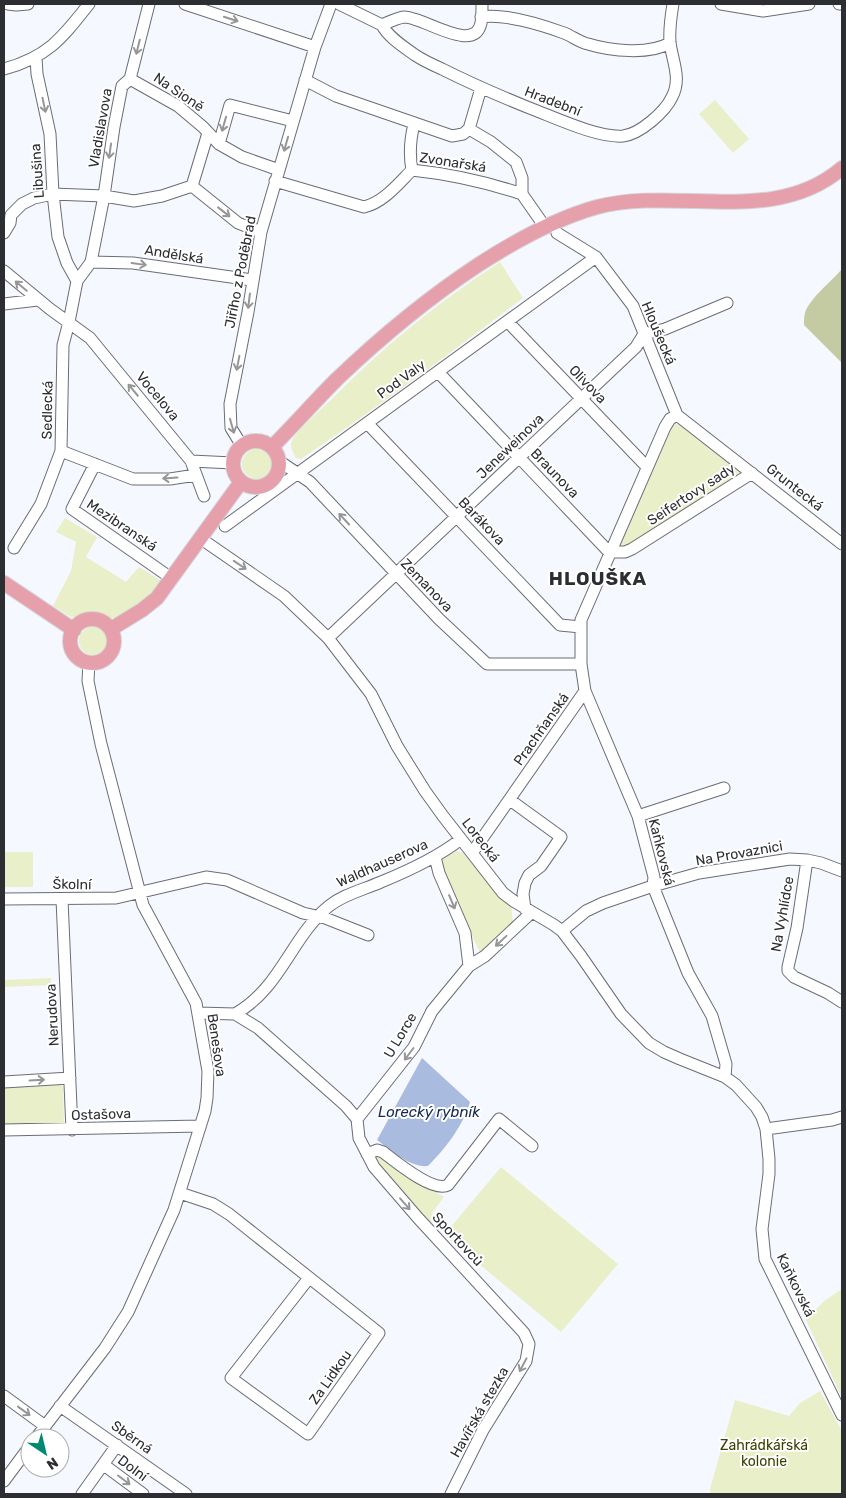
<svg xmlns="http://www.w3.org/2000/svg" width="846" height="1498" viewBox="0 0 846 1498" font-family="Rubik,sans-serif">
  <rect width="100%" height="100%" fill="#f6f8ff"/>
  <path fill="#e9efc8" d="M715,100L749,139L733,153L699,114Z
    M500,262L523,298C450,353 377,408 301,459L296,458C293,452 289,447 292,440C299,429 321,409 332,399C383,347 438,302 500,262Z
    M681,423L742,473L625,547L618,546L670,426Z
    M242 464a15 15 0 1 1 30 0a15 15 0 1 1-30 0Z
    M65,518L97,537L86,557L126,582L139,567L161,581L157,592L119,617L110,618L92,614L71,617L53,606L71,571L76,542L56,532Z
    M79 641a14 14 0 1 1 28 0a14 14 0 1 1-28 0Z
    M457,851L463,853L501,896L511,905L513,922L480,953L439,861Z
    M4,852H33V887H4Z
    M51,978V985L4,987V980Z
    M61,1085L63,1087L64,1122L62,1124L4,1126V1088Z
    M378,1154L418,1183L444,1197L432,1213L436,1217L429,1224L376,1162L375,1157Z
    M501,1167L618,1264L561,1332L444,1235Z
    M842,1289V1398L806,1320L824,1301Z
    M820,1391L842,1431V1494H711L710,1489L735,1400L789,1416L800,1403Z"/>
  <path fill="#c4caa2" d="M842,269V363L804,325C804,322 804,316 805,313C809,299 832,281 842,269Z"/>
  <path fill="#a9bbde" d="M422,1058L470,1102C463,1126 445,1149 428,1166C411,1168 390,1150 377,1140Z"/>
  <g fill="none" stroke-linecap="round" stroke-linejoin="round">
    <defs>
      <path id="minor" d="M8,4L16,5L28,4
        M185,4L315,47
        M339,4L382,25C388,37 404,47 415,55C424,61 433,65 442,69C472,84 502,97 532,109C556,118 598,138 623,136C640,134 665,112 672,97C682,78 672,61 670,42C669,29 671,16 673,4
        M721,4L763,11L809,4
        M839,4H842
        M481,17C503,13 542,25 564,33C572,36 579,42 588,44C611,51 649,55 670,43
        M382,25C389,22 397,18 404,17C422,16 474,55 481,23C482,17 482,10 482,4
        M36,57L37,74L50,134L53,194L58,237L67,263L77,281
        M4,69C48,57 62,38 89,4
        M130,79L178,106L203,127L219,144L242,157L279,170
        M305,80L336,96L452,136L463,134L469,129L491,142L516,162L522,178V194L545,227
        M469,129L481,88
        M219,144L230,105L293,121
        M412,170C409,154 410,140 414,124
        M275,181L364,207C384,202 398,184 412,170C450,174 486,182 522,194
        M192,186L238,223L261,232
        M192,186L208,133
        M4,233L10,223L11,215L22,204L34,198L53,194L104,196L134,201L162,196L192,186
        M557,233L596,257L633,306L677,415
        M91,262L133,263L252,280
        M4,271L50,309L90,338L191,461L204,496
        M4,304L38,300
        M508,322L647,467
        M644,334L665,329L727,303
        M438,372L609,552
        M677,415L670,419L665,427L581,620V664L585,691L638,816L654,877L653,886L688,973L712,1016L726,1064L725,1077
        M677,415L842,544
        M367,423L560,625L581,627
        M242,446L231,428L230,404L248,312L261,232L315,47L331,4
        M61,451L133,479H170L196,475
        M191,461L233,463
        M279,461L310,482L439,619L487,664H581
        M95,464L72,509L171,578
        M225,526L596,257
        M200,538L284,596L328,638L371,694L397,746L425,791L443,816L503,893L515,902L554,925L562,931L581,956L621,1014L649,1043L664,1052L680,1059L725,1077L736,1085L756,1107L762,1117L766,1129L769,1159V1174L762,1229L765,1259L842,1415
        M14,548L41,504L61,451L63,345L69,322L77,281L91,262L104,196L114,127L122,86L130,79L149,4
        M609,552H625L632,549L752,473
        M328,638L636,347L644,334
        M510,800L561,837L541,866L529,875L525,883L523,894L525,909
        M638,816L724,788
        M472,853L585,691
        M807,860L797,928L788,967V971L794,977L828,993L842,1002
        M4,899L116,898L206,877L227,880L303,913L325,918L368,935
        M62,899L72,1130
        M562,931L586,911L603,903L653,886L699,873L790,859L807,860L821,863L842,871
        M469,966L485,956L532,912
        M198,1013L235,1014L258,1028L346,1106L357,1119L359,1138L374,1167L418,1218L524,1333L529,1344L526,1361L483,1430L451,1494
        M235,1014C281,988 291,937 329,906C344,894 363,890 381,882C408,871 437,858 461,839
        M4,1082L70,1078
        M357,1119L414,1047L432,1011L469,966L465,933L439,873L435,857
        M766,1129L832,1120L842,1117
        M4,1130L200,1126
        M367,1154L377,1150L383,1152C395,1161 433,1193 448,1185L499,1119L532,1146
        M180,1193L213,1204L229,1214L379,1333L308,1434L231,1378L309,1278
        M4,1396L45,1426
        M60,1406L186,1494
        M36,1438L105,1348L128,1312L174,1210L205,1111L207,1098L208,1071L196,1003L143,905L101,744L88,681L89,662
        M104,1465L143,1494
        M4,1481L30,1446
        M82,1494L117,1445"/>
      <path id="major" d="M233 464a23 23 0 1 1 46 0a23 23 0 1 1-46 0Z
        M272,447C294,425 315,401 337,379C381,337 428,298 478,265C515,241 554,219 597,207C677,186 774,227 842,168
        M4,583L74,630
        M70 641a22 22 0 1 1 44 0a22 22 0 1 1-44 0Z
        M111,629L142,610L157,598L241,482"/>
    </defs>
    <use href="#minor" stroke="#6a6d76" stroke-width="13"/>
    <use href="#major" stroke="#d5d5d6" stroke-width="16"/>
    <use href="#minor" stroke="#fff" stroke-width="11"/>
    <use href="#major" stroke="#e5a0ac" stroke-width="14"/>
  </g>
  <defs><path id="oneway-shaft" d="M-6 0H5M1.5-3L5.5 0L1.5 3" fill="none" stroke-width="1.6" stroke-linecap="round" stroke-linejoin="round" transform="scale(1.25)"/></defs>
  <g stroke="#969698">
    <use href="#oneway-shaft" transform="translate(231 19) rotate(18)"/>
    <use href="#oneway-shaft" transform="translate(138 47) rotate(104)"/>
    <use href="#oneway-shaft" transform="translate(44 105) rotate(78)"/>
    <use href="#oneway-shaft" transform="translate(224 124) rotate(106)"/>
    <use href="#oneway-shaft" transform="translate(286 144) rotate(106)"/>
    <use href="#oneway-shaft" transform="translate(110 151) rotate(98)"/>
    <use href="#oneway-shaft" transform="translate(224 212) rotate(38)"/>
    <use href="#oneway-shaft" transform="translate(139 264) rotate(8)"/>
    <use href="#oneway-shaft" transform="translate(21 286) rotate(-140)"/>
    <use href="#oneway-shaft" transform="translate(249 301) rotate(97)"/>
    <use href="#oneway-shaft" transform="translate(238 363) rotate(101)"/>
    <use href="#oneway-shaft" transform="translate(133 390) rotate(-130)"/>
    <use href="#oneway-shaft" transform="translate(232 426) rotate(74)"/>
    <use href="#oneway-shaft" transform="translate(170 478) rotate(176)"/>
    <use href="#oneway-shaft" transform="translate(344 519) rotate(-133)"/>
    <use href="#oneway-shaft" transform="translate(240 565) rotate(34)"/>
    <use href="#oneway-shaft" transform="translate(452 902) rotate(67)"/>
    <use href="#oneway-shaft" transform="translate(501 941) rotate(137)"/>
    <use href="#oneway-shaft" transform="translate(409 1054) rotate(127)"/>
    <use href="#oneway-shaft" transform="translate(37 1080) rotate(-3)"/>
    <use href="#oneway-shaft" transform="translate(405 1204) rotate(49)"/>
    <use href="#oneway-shaft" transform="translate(523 1365) rotate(118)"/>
    <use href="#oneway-shaft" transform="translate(24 1411) rotate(36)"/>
    <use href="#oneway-shaft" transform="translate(124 1480) rotate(37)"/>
  </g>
  <g text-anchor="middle" stroke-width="4" stroke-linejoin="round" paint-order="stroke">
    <g font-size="14" fill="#2d2e32" stroke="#fff">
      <text transform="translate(179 92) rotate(34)" y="5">Na Sioně</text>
      <text transform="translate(553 101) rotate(21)" y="5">Hradební</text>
      <text transform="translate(100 128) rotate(-80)" y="5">Vladislavova</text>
      <text transform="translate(453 162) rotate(9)" y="5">Zvonařská</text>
      <text transform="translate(37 171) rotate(-94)" y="5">Libušina</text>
      <text transform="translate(174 254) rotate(9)" y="5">Andělská</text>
      <text transform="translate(240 272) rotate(-79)" y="5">Jiřího z Poděbrad</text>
      <text transform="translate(659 333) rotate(67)" y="5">Hloušecká</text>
      <text transform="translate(401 379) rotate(-36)" y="5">Pod Valy</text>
      <text transform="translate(588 384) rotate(46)" y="5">Olivova</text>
      <text transform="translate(158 396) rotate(50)" y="5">Vocelova</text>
      <text transform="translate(47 410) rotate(-89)" y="5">Sedlecká</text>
      <text transform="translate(510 446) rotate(-44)" y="5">Jeneweinova</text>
      <text transform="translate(555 473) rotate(46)" y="5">Braunova</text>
      <text transform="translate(795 487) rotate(38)" y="5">Gruntecká</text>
      <text transform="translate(691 494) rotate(-33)" y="5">Seifertovy sady</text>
      <text transform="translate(482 521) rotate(46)" y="5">Barákova</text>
      <text transform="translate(122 525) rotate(34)" y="5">Mezibranská</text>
      <text transform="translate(427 585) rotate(46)" y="5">Zemanova</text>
      <text transform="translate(541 729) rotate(-55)" y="5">Prachňanská</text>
      <text transform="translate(481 840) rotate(52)" y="5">Lorecká</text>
      <text transform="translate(662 852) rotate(76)" y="5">Kaňkovská</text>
      <text transform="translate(739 853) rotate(-10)" y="5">Na Provaznici</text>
      <text transform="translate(382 863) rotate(-24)" y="5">Waldhauserova</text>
      <text transform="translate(72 884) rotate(1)" y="5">Školní</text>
      <text transform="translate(782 914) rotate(-80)" y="5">Na Vyhlídce</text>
      <text transform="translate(52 1015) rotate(-93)" y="5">Nerudova</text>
      <text transform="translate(400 1035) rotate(-59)" y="5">U Lorce</text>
      <text transform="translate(217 1045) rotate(82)" y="5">Benešova</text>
      <text transform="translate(101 1114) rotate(-2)" y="5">Ostašova</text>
      <text transform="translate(458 1239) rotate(47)" y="5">Sportovců</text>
      <text transform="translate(796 1285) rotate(64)" y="5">Kaňkovská</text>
      <text transform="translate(330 1377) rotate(-55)" y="5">Za Lidkou</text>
      <text transform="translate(479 1412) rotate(-60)" y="5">Havířská stezka</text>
      <text transform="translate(132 1437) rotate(35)" y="5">Sběrná</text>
      <text transform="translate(133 1468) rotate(37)" y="5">Dolní</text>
    </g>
    <g font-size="14" fill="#3e4300" stroke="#fff">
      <text x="764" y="1450">Zahrádkářská<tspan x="764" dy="16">kolonie</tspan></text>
    </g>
    <g font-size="15" font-style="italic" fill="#142753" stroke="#fff">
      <text x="429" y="1117">Lorecký rybník</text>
    </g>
    <g font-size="19" font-weight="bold" letter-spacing="1" fill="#2d2e32" stroke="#fff">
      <text x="598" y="585">HLOUŠKA</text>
    </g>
  </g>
  <rect width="846" height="1498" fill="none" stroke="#2d2e32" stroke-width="10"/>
  <g transform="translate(45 1453) rotate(145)"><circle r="24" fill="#ffffff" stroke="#ababad"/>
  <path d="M0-4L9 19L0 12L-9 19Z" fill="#008970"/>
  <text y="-8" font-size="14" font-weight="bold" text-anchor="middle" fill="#2d2e32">N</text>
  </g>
</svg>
